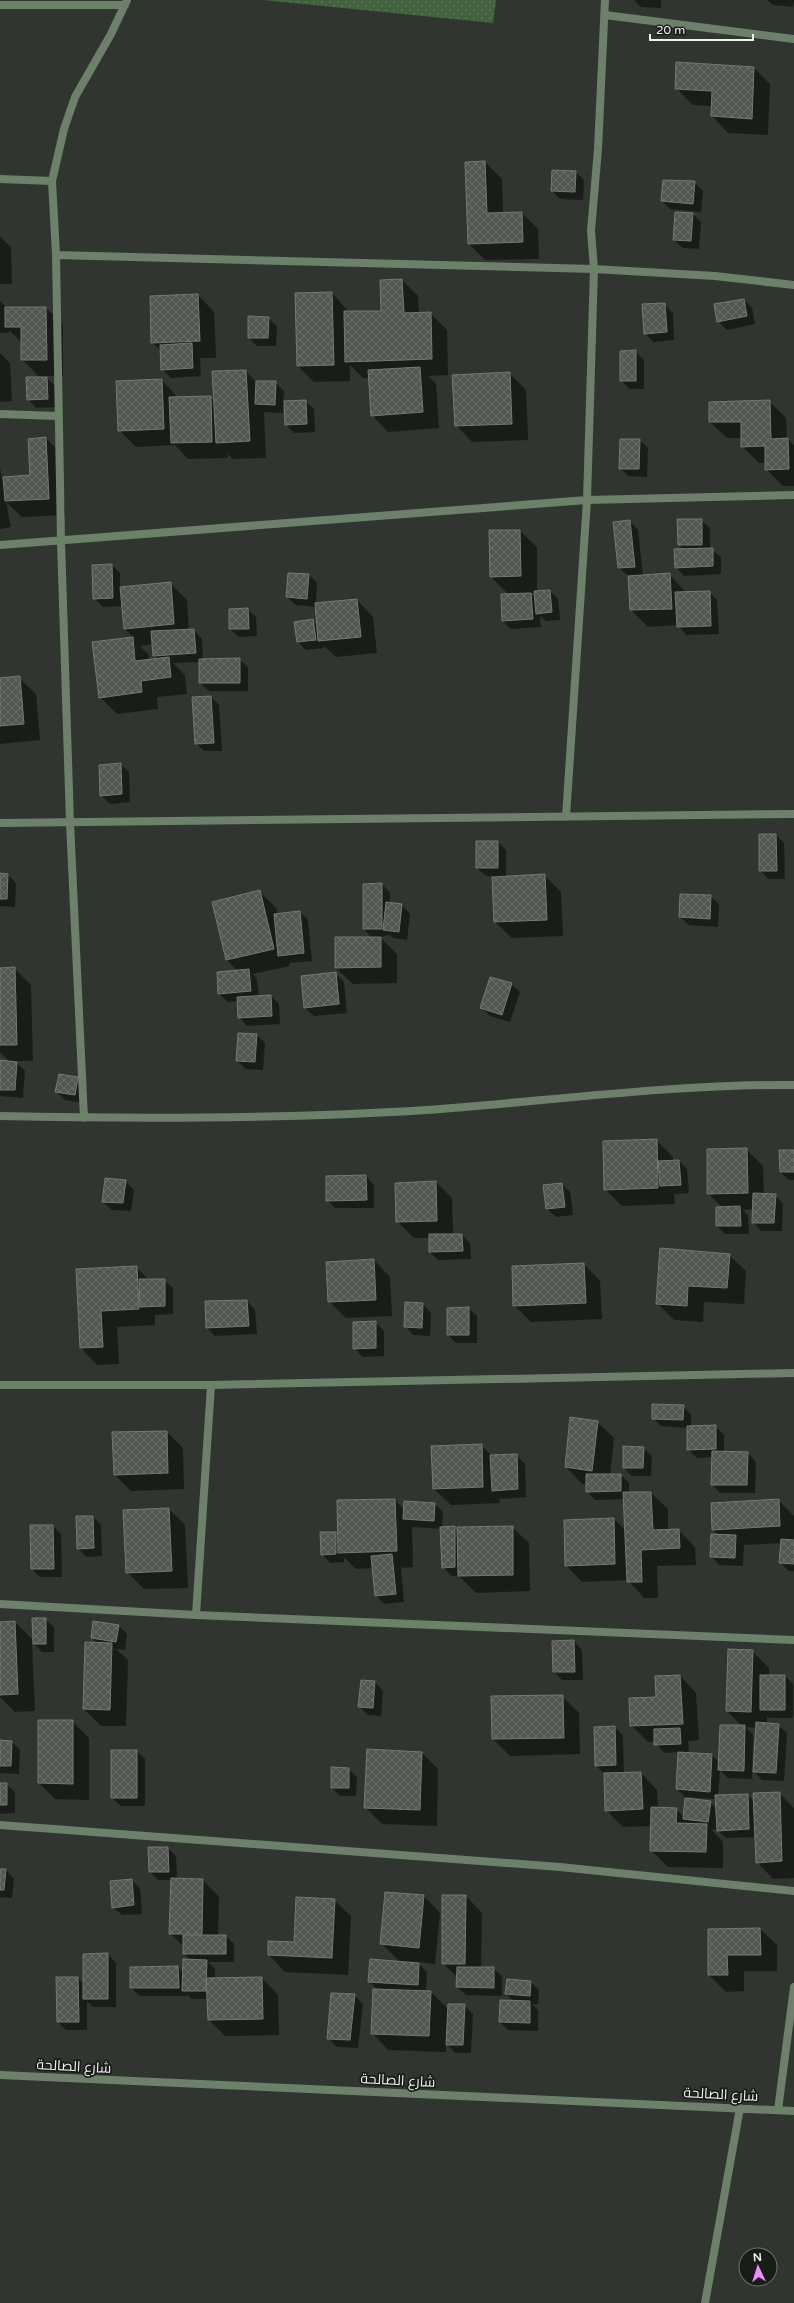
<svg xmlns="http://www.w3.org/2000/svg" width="794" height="2303" viewBox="0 0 794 2303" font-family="'Varela Round',Cairo,sans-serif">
  <defs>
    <pattern id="park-dots" width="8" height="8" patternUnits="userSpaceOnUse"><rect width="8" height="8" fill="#42613e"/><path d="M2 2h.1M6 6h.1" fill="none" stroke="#5e785a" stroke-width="1.8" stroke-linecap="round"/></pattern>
    <pattern id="building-cross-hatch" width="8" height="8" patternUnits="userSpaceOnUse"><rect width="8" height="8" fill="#525752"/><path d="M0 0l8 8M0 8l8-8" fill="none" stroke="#6b706b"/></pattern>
  </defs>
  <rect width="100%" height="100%" fill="#303530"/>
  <path fill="url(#park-dots)" d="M263,0H496L493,23Z"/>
  <path fill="#0007" fill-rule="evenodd" d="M634,0H661V8L641,7Z
    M767,0H794L793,7L773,5Z
    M754,68L770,84L768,135L728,133L712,116V106L693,105L676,88Z
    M485,162L502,179L503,213H522L538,229L539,259L485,260L469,244Z
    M576,172L584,180L583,200L560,199L552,191Z
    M694,182L703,191L701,212L670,209L662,201Z
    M693,214L701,222L699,249L683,248L674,240Z
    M0,237L11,247L12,284H0Z
    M402,280L418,296L419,314L430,313L447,330L448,375L428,376L436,384L439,428L388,432L372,415L370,378H363L350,365V381L314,382L298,366L332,293L349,312H382Z
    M198,295L214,312L216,358H200L201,376L171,378L162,369V352L152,342Z
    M744,300L752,308L755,324L727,330L718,321Z
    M0,301L7,308H46L63,324V376H45L55,386L56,407L36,408L28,399L40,378L22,359V343L9,330V333H0Z
    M664,304L673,313L674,340L653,342L645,333Z
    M268,318L277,326L276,346H257L249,338Z
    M635,351L644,360V389H630L621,380Z
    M0,353L10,363L12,401L0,402Z
    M246,371L256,382H275L284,391L283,402L305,401L314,409L315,432L294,433L286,425L285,405H283V413L264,412L266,458L233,459L228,454V458L188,459L175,445L136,447L119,430L162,380L178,398L210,397L215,401Z
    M509,373L526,390L528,440L472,442L456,425Z
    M769,401L786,418L787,439L794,445V486H783L766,469V463H759L742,446V438H727L710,422Z
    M46,438L62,455L65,515L22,517L6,502L11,527L0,529V468L3,484L31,476Z
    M639,440L648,448L647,477L628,476L620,468Z
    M701,520L710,528V549L721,557V574L684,576L676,567L683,549L679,545Z
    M630,521L638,530L643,576L669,574L686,593L709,592L717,600L719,634L686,635L678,625L648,627L631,610L629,576L619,568L614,523Z
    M490,531H520L537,547V592L550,591L558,599L560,620L546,621L540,616L541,627L511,629L503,621L509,595L491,577ZM530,593H535L536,599Z
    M112,565L120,573V588L170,583L187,600L189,631L194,630L202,639L203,660L239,659L248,667V691H209L200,683V662L173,663L185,675L187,694L157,697L158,709L117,714L100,697L94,643L134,638L125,629L123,606L103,607L94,598ZM153,644L154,655L158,659L149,660V655L140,646Z
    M309,575L317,583L316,604L357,600L373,617L377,653L336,657L323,645L324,648L306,650L298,642L312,621L318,626L316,607L296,605L287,597Z
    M247,609L256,617L257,636L239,637L230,629Z
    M19,678L36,694L40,740L0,744V679Z
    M211,697L219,705L222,751H204L196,743Z
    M120,764L129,772L130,802L110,804L101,795Z
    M776,835L784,843L785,879H768L760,870Z
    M498,842L506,850V877L544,875L561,892L563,936L512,938L495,922L493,876H486L477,868Z
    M0,874L8,875L16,883L15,907L0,906Z
    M382,884L390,893V904L402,905L410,914L407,940L393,938L390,935L380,937L397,954V983L353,984L336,968L372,938L364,929Z
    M259,891L276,908L278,914L300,912L308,920L312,961L289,963L290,966L253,974L257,979L259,997L271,996L279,1004L280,1024L247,1026L239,1017L238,1001L228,1002L219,994L238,971L227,960L213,902Z
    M710,896L719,904L718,927L689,925L680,917Z
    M14,968L31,985L33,1061H15L25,1071L23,1098L0,1096V1061L10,1062L0,1052V969Z
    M335,973L344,982L347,1013L314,1016L305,1008Z
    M511,984L520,992L510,1022L490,1016L482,1008Z
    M257,1035L265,1043L263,1070L246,1069L237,1061Z
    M78,1078L86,1087L84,1103L65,1100L56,1091Z
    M656,1140L673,1157V1161H679L687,1169L689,1193L674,1194L675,1204L622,1206L605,1189Z
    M746,1149L763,1166L764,1195H775L783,1204L782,1231H761L753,1222L754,1209L743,1210L748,1215L749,1234H725L717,1226L723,1208L708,1193Z
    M794,1151V1180H789L780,1172Z
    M366,1176L374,1185V1208H335L327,1200Z
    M125,1181L134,1190L131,1211L112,1210L103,1202Z
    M436,1182L452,1198L453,1235H462L470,1243L471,1259L438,1260L430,1252V1238H414L397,1221Z
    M562,1184L570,1192L573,1215L556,1217L547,1209Z
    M729,1255L746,1271L744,1304L704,1302L703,1322L674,1320L657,1303Z
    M374,1260L390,1277L392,1316L346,1318L329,1301Z
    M584,1264L600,1281L602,1319L531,1322L514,1305Z
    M136,1267L149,1280H164L173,1288V1314L155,1315V1325L117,1327L119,1364L97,1365L81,1348L77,1270Z
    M247,1301L255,1310L257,1334L215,1336L207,1328Z
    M423,1304L431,1313L430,1336L413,1335L405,1326Z
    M468,1308L477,1316V1343H456L448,1335Z
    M375,1322L384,1331V1356L363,1357L354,1348Z
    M683,1406L691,1415V1427L715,1426L724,1435V1453H748L756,1462L755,1493H720L712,1484V1457L697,1458L688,1449V1428L661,1426L653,1418Z
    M597,1422L614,1438L610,1475H621L629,1483V1493H651L668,1509V1530H678L695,1547L696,1565L657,1566L658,1598H644L628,1580L582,1582L566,1565L614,1519L626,1531L624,1499L595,1500L587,1491V1484H582L566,1467Z
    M167,1432L183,1448L184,1489L131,1491L115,1475Z
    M481,1445L492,1456L516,1455L525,1464L526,1497L501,1499L499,1497L500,1503L451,1505L434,1489Z
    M643,1448L652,1456L651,1476H632L624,1468Z
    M395,1500L405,1510L435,1504L443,1512L442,1528L454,1527L459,1532L512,1527L529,1543L530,1591L476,1593L459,1576H451L443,1567L441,1529L412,1527L413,1567L401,1568L404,1602L384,1604L376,1595L373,1568L356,1569L344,1557V1562L330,1563L322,1554L335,1533L339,1536Z
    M778,1500L794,1516V1571H789L780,1562L782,1543L744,1545L743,1566L719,1565L711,1556L719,1535L713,1530Z
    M169,1509L185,1525L188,1588L144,1589L127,1572Z
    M93,1517L101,1525L102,1556L86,1557L78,1548Z
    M53,1526L61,1534L62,1577H40L32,1569Z
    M45,1619L54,1627V1652H42L32,1642L35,1711L15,1712L0,1697V1623L15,1622L34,1641Z
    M119,1626L127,1634L125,1650L116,1649L128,1660L126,1726H101L84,1709L98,1644L92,1638Z
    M574,1641L582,1650L583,1680H562L554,1672L553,1642Z
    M752,1651L769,1668V1676H785L793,1684V1718H770L767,1716V1724L778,1725L787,1733L784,1781L762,1780L753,1770L757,1728L746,1727L753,1735L752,1779L728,1778L720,1770L718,1796L747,1795L755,1802L779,1793L794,1808V1878L773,1879L757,1862L756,1837L726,1838L717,1830L711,1829L723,1842V1868L668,1867L651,1850V1826L623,1827L606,1810L605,1774L596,1766L615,1727L623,1736L624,1774L641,1773L657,1790L658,1808L676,1809L684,1817L686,1798L677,1789L679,1752L664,1753L655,1742H648L631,1725L680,1676L696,1693L699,1740L688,1741L689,1753L712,1755L720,1763L742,1726L727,1711ZM687,1797L716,1799L717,1809L710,1802L687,1799Z
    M362,1681L375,1682L383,1691L381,1716L368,1715L359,1706Z
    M562,1696L579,1713L580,1754L510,1756L493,1739L492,1697Z
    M72,1721L89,1738V1800L55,1799L39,1783Z
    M0,1741L12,1742L20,1750L19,1774L0,1773Z
    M137,1751L145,1759V1806H121L112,1798Z
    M422,1753L438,1769L437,1826L382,1824L365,1807Z
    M332,1768L348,1769L357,1777L356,1796H340L332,1788Z
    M0,1784H6L15,1792V1813L0,1814Z
    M168,1848L176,1856L177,1879L203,1880L219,1897L218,1936H226L234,1944V1962H208L215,1969V1979L262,1978L278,1995L279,2035L225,2036L209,2020L208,1999H191L187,1994V1996H140L131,1988V1968L178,1967L183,1973L190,1960L184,1954V1947L170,1933L172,1880H158L150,1872Z
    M0,1870H6L14,1879L12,1898L0,1897Z
    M132,1880L140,1889L142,1914L122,1915L113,1907Z
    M424,1896L440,1913L435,1964L417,1962L427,1972L426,1992H431L449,2010L464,2005L473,2014L471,2053H455L446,2043V2052L388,2050L372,2033L378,1990L369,1981L400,1962L381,1943Z
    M466,1896L482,1913L481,1968H493L502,1976V1996L466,1995L457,1987L458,1978L443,1963Z
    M334,1900L351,1916L348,1975L285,1972L269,1955V1942L295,1943Z
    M760,1929L777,1945V1971H744V1991L726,1992L709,1975V1930Z
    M108,1954L116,1963V2007H93L87,2001V2030H66L58,2022L57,1978H78L84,1984Z
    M531,1982L539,1990L538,2004H532L538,2010V2031L508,2030L500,2022L514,2001L506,1994Z
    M354,1995L363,2004L358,2048L337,2047L328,2038Z"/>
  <path fill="url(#building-cross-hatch)" stroke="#747973" d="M676,62L754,67L752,119L711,116L712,91L675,89Z
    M485,161L487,213L522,212L523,242L468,244L465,162Z
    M552,170L576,171L575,192L551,191Z
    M663,180L695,181L693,204L661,201Z
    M675,212L693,213L691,241L673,240Z
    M402,279L404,313L431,312L432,359L345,362L344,311H381L380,280Z
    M332,292L334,365L297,366L295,293Z
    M198,294L200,341L151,343L150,296Z
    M744,299L747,316L717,322L714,304Z
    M665,303L667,332L644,334L642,304Z
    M5,307H46L47,360H21V327H5Z
    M248,316L269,317L268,338H248Z
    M192,343L193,368L161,370L160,345Z
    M636,350V381H620V351Z
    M420,367L423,412L371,416L368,370Z
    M246,370L250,441L216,443L212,371Z
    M510,372L512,424L455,426L452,375Z
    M26,377H47L48,399L27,400Z
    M162,379L164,429L118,431L116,381Z
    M256,381H276L275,405L255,404Z
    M211,396L212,442L171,443L169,397Z
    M306,400L307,424L285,425L284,401Z
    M770,400L771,439L788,438L789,469L765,470V446L741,447V422H709V402Z
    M46,437L49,499L5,501L3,477L30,475L28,439Z
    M620,439H640L639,469H619Z
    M677,519H702V545H678Z
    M630,520L635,567L618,568L613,522Z
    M489,530H520L521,576L490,577Z
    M713,548V566L675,568L674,549Z
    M112,564L113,598L93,599L92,565Z
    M288,573L309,574L307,599L286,597Z
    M670,573L672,609L630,610L628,576Z
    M171,582L174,624L124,629L120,587Z
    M550,590L552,612L536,614L534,591Z
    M710,591L711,626L677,627L675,592Z
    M531,593L533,619L502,621L501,594Z
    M357,599L361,637L318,641L315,603Z
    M248,608L249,629H229V609Z
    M313,619L316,640L297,642L294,622Z
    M194,629L196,653L153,656L151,631Z
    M133,637L135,661L169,657L171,677L141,681L142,692L99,698L92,642Z
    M240,658V683H199V659Z
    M20,676L24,724L0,726V678Z
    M211,696L214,743L195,744L192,697Z
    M121,763L122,794L100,796L99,765Z
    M759,834H776L777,871H759Z
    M476,841H498V868H476Z
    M0,873L8,874L7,899H0Z
    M545,874L547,920L494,922L492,877Z
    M382,883V929H363V884Z
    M260,890L274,949L226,960L212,902Z
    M680,894L711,895L710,919L679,917Z
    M386,902L402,904L399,932L383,930Z
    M300,911L304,953L278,956L274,914Z
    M335,937H381V967L335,968Z
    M15,967L17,1045H0V968Z
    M249,969L251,991L218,994L217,972Z
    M336,972L339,1004L304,1008L301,976Z
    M490,977L512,983L502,1015L480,1008Z
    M271,995L272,1016L238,1018L237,997Z
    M238,1033L257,1034L255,1062L236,1061Z
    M0,1060L17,1062L15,1090H0Z
    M59,1074L78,1077L75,1095L55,1092Z
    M657,1139L658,1188L604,1190L603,1141Z
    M747,1148L748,1193L707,1194V1149Z
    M779,1150H794V1172H780Z
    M679,1160L681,1185L660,1186L658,1161Z
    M366,1175L367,1200L326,1201V1176Z
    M105,1178L126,1180L123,1203L102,1202Z
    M436,1181L437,1221L396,1222L395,1183Z
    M562,1183L565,1207L546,1209L543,1185Z
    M753,1193L776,1194L774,1223H752Z
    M740,1206L741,1226H716V1207Z
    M429,1234H462L463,1251L429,1252Z
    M660,1248L730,1254L727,1288L688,1286L687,1306L656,1304Z
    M374,1259L376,1300L328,1302L326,1262Z
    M584,1263L586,1303L513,1306L512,1266Z
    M137,1266L139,1309L101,1311L103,1347L80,1348L76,1269Z
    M139,1279H165V1306L140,1307Z
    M247,1300L249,1326L206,1328L205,1301Z
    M405,1302L423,1303L422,1328L404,1327Z
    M469,1307V1335H447V1308Z
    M376,1321V1348L353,1349V1322Z
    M652,1404L684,1405L683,1420L652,1419Z
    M570,1417L598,1421L592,1471L565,1467Z
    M716,1425V1449L687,1450V1426Z
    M167,1431L168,1473L114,1475L112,1432Z
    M482,1444L483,1487L433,1489L431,1446Z
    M623,1446L644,1447L643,1468H623Z
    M712,1451L748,1452L747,1485H711Z
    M517,1454L518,1489L492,1491L490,1455Z
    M586,1474H621V1491L586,1492Z
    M623,1492H651L653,1530L679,1529L680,1548L641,1550L642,1582H627Z
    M395,1499L397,1551L338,1553L337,1500Z
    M779,1499L780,1526L712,1530L711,1503Z
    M404,1501L435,1503L434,1521L403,1519Z
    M169,1508L172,1571L126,1573L123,1510Z
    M76,1516H93L94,1548L77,1549Z
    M614,1518L615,1564L565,1566L564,1520Z
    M30,1525H53L54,1569H31Z
    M455,1526V1567L442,1568L440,1527Z
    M513,1526V1575L458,1576L457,1527Z
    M320,1532H336V1554L321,1555Z
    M711,1534L736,1535L735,1558L710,1557Z
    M781,1539L794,1540V1564L779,1563Z
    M392,1554L396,1594L375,1596L371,1556Z
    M32,1618H46V1644H33Z
    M15,1621L18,1694L0,1695V1622Z
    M93,1621L119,1625L116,1642L91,1638Z
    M574,1640L575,1672H553L552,1641Z
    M85,1642L112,1643L110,1710L83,1709Z
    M728,1649L753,1650L751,1712L726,1711Z
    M680,1675L683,1724L630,1726L629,1698L656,1697L655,1676Z
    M760,1675H785V1710H760Z
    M361,1680L375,1681L373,1708L358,1707Z
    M563,1695L564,1738L492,1739L491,1696Z
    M38,1720H73V1784L38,1783Z
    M756,1722L779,1724L776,1773L753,1772Z
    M720,1725H745L744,1771L718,1770Z
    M615,1726L616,1765L595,1766L594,1727Z
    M680,1728L681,1744L654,1745V1729Z
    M0,1740L12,1741L11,1766H0Z
    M367,1749L422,1752L420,1810L364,1808Z
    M111,1750H137V1798H111Z
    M678,1752L712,1754L710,1792L676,1789Z
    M331,1767L349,1768V1788H331Z
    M641,1772L643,1809L605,1811L604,1773Z
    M0,1783H7V1805H0Z
    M780,1792L782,1861L756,1863L753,1793Z
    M748,1794L749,1829L717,1831L715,1795Z
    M685,1798L711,1801L708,1822L683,1819Z
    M651,1807L677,1808L676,1823L707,1824L706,1852L650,1851Z
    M148,1847H168L169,1872H149Z
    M0,1869H6L4,1890H0Z
    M171,1878L203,1879L202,1934H169Z
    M132,1879L134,1905L112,1908L110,1881Z
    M385,1892L424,1895L419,1948L380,1944Z
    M442,1895H466L465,1964H442Z
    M296,1897L335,1899L332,1958L268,1955V1941L294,1942Z
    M760,1928L761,1955H727L728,1975H708V1929Z
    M183,1935H226V1954H183Z
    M108,1953V1999H83V1954Z
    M183,1959L207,1960L206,1991H182Z
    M370,1959L419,1963L418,1985L368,1982Z
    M178,1966L179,1988H130V1967Z
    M457,1967H494V1988L456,1987Z
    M56,1977H78L79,2022H57Z
    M262,1977L263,2019L208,2020L206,1978Z
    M507,1979L531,1981L530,1996L505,1994Z
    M373,1989L431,1991L429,2036L371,2034Z
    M331,1993L355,1994L350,2040L327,2039Z
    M500,2000L530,2001V2023L499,2022Z
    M448,2004H465L463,2045H446Z"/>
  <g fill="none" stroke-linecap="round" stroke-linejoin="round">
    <path stroke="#6d806a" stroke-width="8" d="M0,5H125
      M605,15L794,39
      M0,179L52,181
      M56,255L594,269L715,276L794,285
      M0,414L58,416
      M0,545L587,500L794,495
      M566,817L587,500L594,269L591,231L598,149L605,0
      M0,823L794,814
      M0,1116C142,1119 285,1119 427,1110C549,1101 672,1084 794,1085
      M84,1118L70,823L61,541L56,255L52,181L64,129L75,97L111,34L127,0
      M0,1385H211L794,1373
      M0,1604L196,1615L794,1640
      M196,1615L211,1385
      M0,1825L560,1867L794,1891
      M0,2075L794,2111
      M778,2110L794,1987
      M705,2303L740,2108"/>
  </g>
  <g text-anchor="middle" stroke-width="3.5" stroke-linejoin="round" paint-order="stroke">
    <g font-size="14" fill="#f1f3f0" stroke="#1a1c19">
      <text transform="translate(74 2066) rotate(3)" y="5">شارع الصالحة</text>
      <text transform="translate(398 2080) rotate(3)" y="5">شارع الصالحة</text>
      <text transform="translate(721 2094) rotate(3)" y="5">شارع الصالحة</text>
    </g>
  </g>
  <g transform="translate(758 2267) rotate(356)"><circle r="19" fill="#1a1c19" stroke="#70726f"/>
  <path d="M0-3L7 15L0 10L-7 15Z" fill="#eb8dfb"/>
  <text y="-6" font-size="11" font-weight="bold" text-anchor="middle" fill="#f1f3f0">N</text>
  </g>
  <path d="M650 34v6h103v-6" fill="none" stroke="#f1f3f0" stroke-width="2"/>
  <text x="656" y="34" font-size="12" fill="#f1f3f0" stroke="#1a1c19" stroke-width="3" paint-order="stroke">20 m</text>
</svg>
